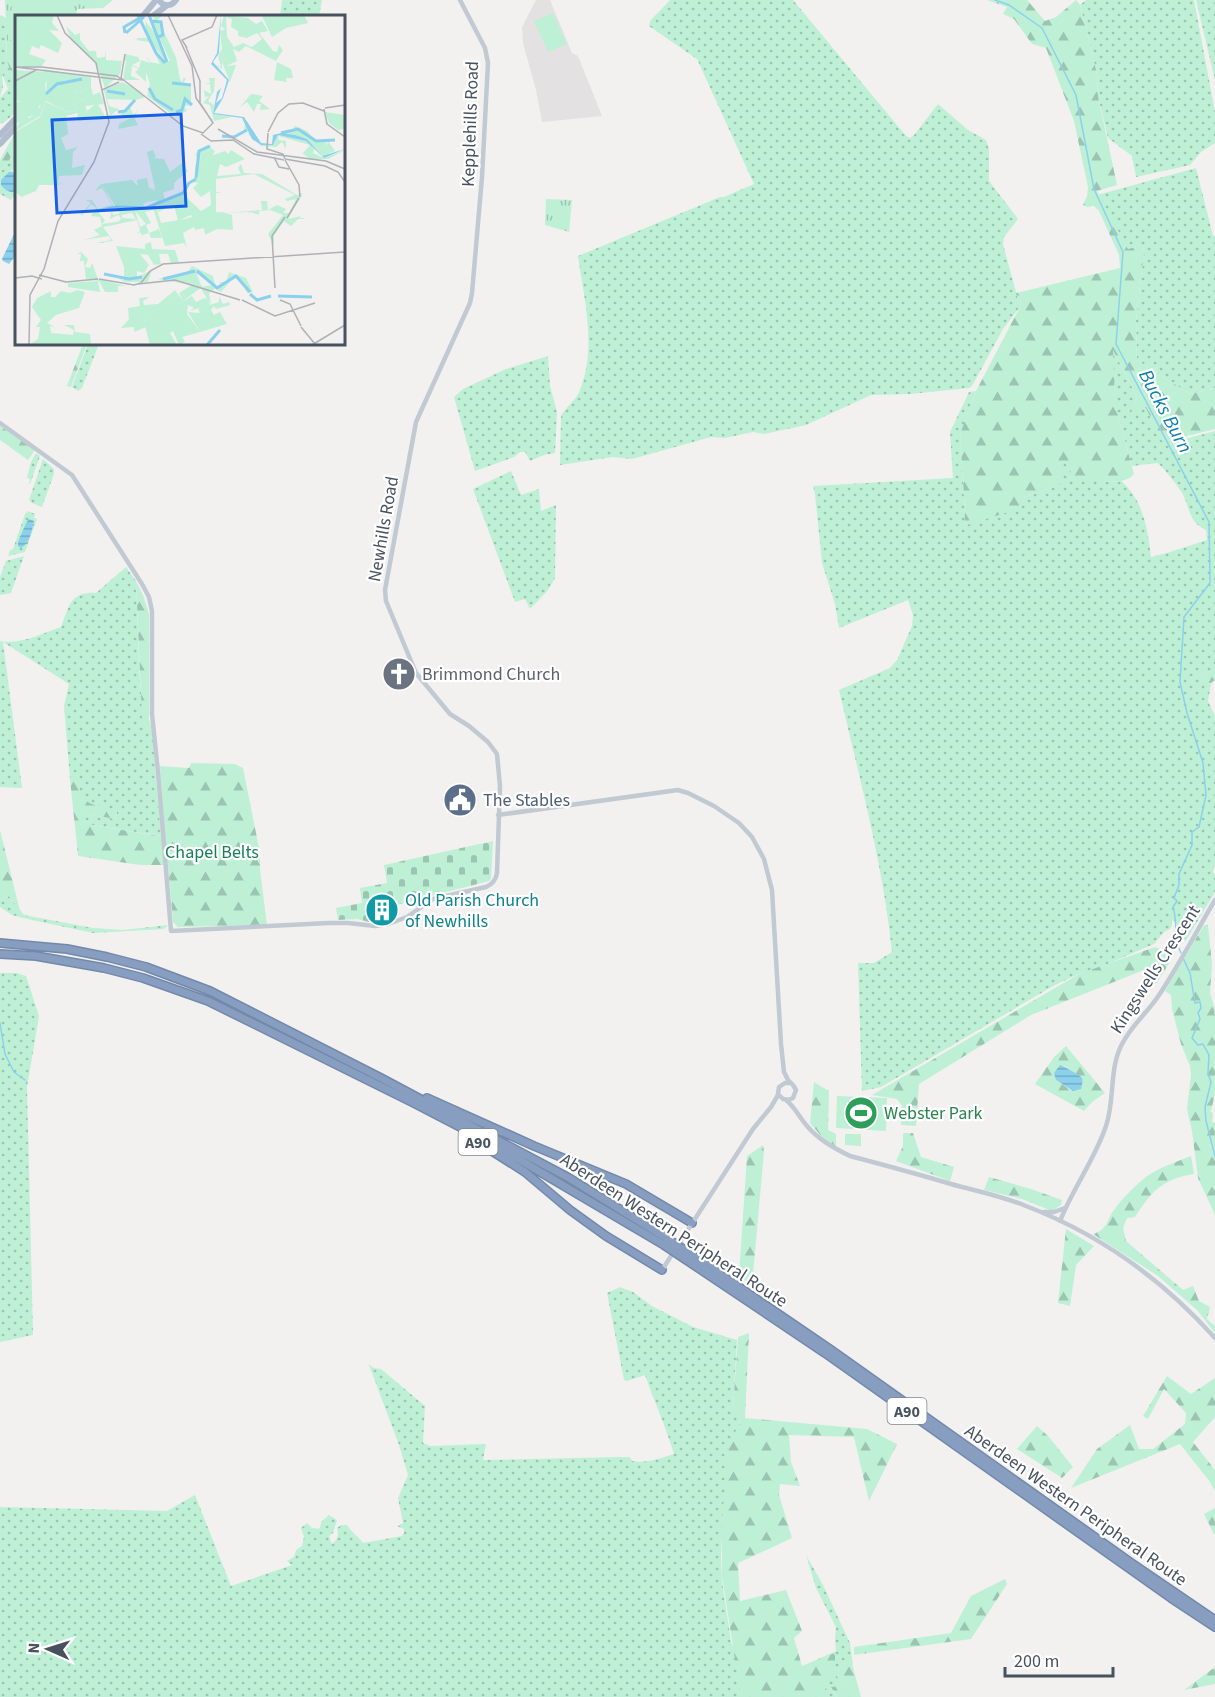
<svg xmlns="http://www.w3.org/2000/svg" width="1215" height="1697" viewBox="0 0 1215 1697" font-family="'Source Sans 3',sans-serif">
  <defs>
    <pattern id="grass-dots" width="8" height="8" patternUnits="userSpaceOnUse" patternTransform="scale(1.5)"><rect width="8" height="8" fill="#bef0d6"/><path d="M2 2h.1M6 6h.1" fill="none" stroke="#9cc5b1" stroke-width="1.8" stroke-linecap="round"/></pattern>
    <pattern id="forest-firs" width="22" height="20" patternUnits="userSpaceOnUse" patternTransform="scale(1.5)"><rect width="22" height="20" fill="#bef0d6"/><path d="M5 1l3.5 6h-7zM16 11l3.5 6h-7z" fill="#9cc5b1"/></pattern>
    <pattern id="cemetery-stones" width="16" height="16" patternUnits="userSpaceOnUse" patternTransform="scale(1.5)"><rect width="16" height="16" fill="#bef0d6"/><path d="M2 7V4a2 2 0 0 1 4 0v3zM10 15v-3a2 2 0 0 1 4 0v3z" fill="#9cc5b1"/></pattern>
    <pattern id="park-tufts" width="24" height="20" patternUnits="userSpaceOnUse" patternTransform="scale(1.5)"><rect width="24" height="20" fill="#bef0d6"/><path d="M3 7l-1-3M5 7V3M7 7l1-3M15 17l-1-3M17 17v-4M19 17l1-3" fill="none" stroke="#9cc5b1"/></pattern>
    <pattern id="water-rules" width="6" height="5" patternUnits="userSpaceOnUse" patternTransform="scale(1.5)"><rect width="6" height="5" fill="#8bd1ee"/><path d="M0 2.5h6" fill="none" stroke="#73acc4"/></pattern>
  </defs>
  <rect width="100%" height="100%" fill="#f3f0f0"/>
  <path fill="#e4e1e2" d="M536,0H550L572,53L578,56L602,116L542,122L536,90L523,43L522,27Z"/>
  <path fill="url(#grass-dots)" d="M282,0H322L319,16H280Z
    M670,0H793L906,136L910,138L914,135L938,104L968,130L986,140L989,149V181L1018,219L1004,237L1003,244L1020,307L1003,329L972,386L969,388L910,394L871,395L806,425L764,434L753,432L725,438L711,437L632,459L613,457L560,465L561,416C566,406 576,401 580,390C597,347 584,299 578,256L720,197H724L754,184L697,59L649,26L650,21Z
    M1086,0H1194L1215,112V143L1201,152L1190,165L1136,177L1132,156L1108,138L1098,96L1097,74L1080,5Z
    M1196,0H1215V80Z
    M0,15L6,18L7,61L16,86V112L6,121L0,124V98L8,89L2,73L3,86L0,97Z
    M15,147H16V169L11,170L16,174V192L11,200L0,194V172L9,161Z
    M1196,168L1213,236H1215V388L1190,394L1137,360L1136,321L1144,251L1143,246L1128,249L1097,195Z
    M88,344H99L82,388L78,391L72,387Z
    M1112,348L1137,397L1132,411L1146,408L1162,440H1171L1173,442L1215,431V670L1191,677L1211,683L1208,701L1215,716V863L1213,872L1215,874V892L1185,942L1181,928L1172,919V925L1170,929L1164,932L1154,944L1103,966L1079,974L1055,985L881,1087L862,1091L858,963H874L892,952C883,863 859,777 839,690L890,668L897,660L912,626L913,615L908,600L839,628L835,604L822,563L815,494L813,486L953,478L950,432L969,392L976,391L960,434L965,512L964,526L1025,497L1057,486L1061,482V464L1064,461L1077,478L1112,482L1121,481C1143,499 1148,530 1151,557L1170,552L1207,540L1206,530C1186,521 1191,505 1180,490C1174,481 1166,471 1158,463L1132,466L1115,404Z
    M548,356L550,386L557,412L555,453L544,455L530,461L525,452H520L514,457L475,471L454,397L463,389L506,369Z
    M36,453L40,456L30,484H29L30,479L27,478L31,462Z
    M43,459L54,469V474L42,507L32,503L29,500Z
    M511,471L521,495L539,489L541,511L556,505L555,578L548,590L530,609L525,599L515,602L473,489Z
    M28,511L35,514L34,518L37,519L25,552L8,556L10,550L13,549L25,514Z
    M24,556L11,593L0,595V577L6,561Z
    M126,567L136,581L140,683L144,723L152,730L161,836L92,825L85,819V814L116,819L117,811C93,804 80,807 77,779H70L64,706L69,684L3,642L22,788L0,787V641C20,645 41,634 61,627C69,607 70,591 96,593Z
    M9,896L24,915L93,928L123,930L168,925L164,929L93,933L23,918L12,915L0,907V900Z
    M0,973H17L26,976L39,1016L27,1087L33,1335L0,1342Z
    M620,1287L633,1292L652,1306L693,1327L737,1340L733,1407L739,1413V1420L741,1424L731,1439L723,1510L721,1557L722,1581L731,1642L737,1655L794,1670L836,1651L835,1639L836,1627L816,1588L806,1555L823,1585L850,1643L853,1665L838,1670L842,1687L831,1688L837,1697H0V1507L167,1511L195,1495L231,1586L292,1565L287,1561L294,1557L296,1550L302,1546L304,1537L301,1528L307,1523L312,1528L319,1529L322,1521L329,1515L337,1520L333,1533L329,1536L332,1544C338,1539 339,1535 337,1528L341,1525H347C352,1533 358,1536 363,1543L402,1536L404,1533V1529L397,1526L403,1523L398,1498L408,1475L399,1445L369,1365L374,1368L381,1369L425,1406L423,1443L430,1446L486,1444L483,1460L620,1457H630L632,1461C645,1464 661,1458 674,1454C666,1427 654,1401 645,1375L627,1381L624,1380L607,1293Z"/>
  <path fill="url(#forest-firs)" fill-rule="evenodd" d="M987,0H1027L1045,21L1056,17L1076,0L1080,5L1097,74L1098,96L1117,185L1097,191L1128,249L1143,245L1144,251L1136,321L1137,360L1190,394L1215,388V429L1171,440L1162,441L1146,408L1131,412L1137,397L1113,350L1115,404L1134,474C1130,478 1126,480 1121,481C1116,483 1080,480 1076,478C1071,474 1068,466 1064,462L1061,464V482L1057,486L1025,497L1021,508L964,526L965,512L960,434L976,391L1020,307L1016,293L1120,268L1119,255L1099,211L1094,206L1087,207L1083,205L1087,196L1088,187L1074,121L1046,48L1032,44L1014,19L1003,14L1007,7Z
    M7,49H16V86L7,61Z
    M16,132V147H15L9,161L0,172C0,168 0,165 0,161C1,157 14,135 16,132Z
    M83,344H87L71,387L67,386Z
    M0,426L35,450L28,460L0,440Z
    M136,581L143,595L149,614V720L152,730L144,723L142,719Z
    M1215,670V680L1211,683L1189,677Z
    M191,763L235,764L243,768L260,853V870L267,925L178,927L173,922L168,865H140L78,856L70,779H78C80,807 93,804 117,810L116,819L85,814V819L92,825L165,837L160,766L189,768Z
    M0,830L20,911L9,896L0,900Z
    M1204,925H1208L1212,964L1210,993L1214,1006L1215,1017V1093L1211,1112L1213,1113L1212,1122L1215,1123V1215L1198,1178L1192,1131L1187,1109L1191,1075L1190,1066L1181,1044L1172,1009L1171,995L1165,991Z
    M1155,947L1171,954L1170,962L1156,984L1144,970L1031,1015L919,1084L916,1126L901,1125L902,1106L897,1099L872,1095L1079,974Z
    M1066,1046L1105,1093L1092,1102L1084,1111L1035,1084L1054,1057ZM1064,1066L1081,1077L1082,1085L1069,1089L1056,1080Z
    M814,1082L829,1091L828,1130L836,1134V1147L822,1137L810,1123Z
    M903,1133H913L921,1157L954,1167L950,1181L896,1161L903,1146Z
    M763,1145L764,1151L752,1286L739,1276L747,1156Z
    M1191,1156L1194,1174C1162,1179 1151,1192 1135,1217L1127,1218L1123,1228L1126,1241L1183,1290L1193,1286L1199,1301L1210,1307L1207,1319L1215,1326V1333L1197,1310L1158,1276L1093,1234C1109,1229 1106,1220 1114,1210C1121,1200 1131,1190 1140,1182C1153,1169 1174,1163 1191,1156Z
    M989,1177L1031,1189L1062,1200L1061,1205L1052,1211L1022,1199L984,1190Z
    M1066,1229L1094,1246L1076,1265L1070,1306L1058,1303Z
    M749,1333L745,1418L867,1429L897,1444L869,1501L854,1437L789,1435L791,1462L800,1486L780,1484L779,1495L792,1538L738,1563L740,1601L786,1590L802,1631L794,1638L802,1666L835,1653V1666L822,1697H741L722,1577V1521L729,1440L741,1424L733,1408L738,1337Z
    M1167,1376L1191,1394L1215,1378V1417L1193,1442L1215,1470V1491L1210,1482L1180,1444L1071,1488L1097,1449L1130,1425L1139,1449H1153L1185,1424L1186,1413L1164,1389L1148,1419L1143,1416Z
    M1037,1426L1049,1437L1073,1467L1062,1478L1017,1449Z
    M1215,1508V1536L1204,1514Z
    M1005,1579L1007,1584L971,1639L854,1655V1647L951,1633L971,1596Z
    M851,1660L861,1697H837L831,1687L842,1686L835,1673Z
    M1215,1667V1684L1184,1690Z"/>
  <path fill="url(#cemetery-stones)" d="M493,841L491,878L489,881L392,906L395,919L393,920L378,924H376L375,921L369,922L357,919L338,920L336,908L362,903L360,888L387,883L384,865Z"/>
  <path fill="url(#park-tufts)" d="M5,0H113L103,8L77,9L76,16H16V49H7Z
    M546,199L572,200L569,232L545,225Z"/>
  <path fill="#bef0d6" d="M11,0H65L66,11L12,13Z
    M53,13V16H16V40H8L7,14Z
    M553,13L567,44L548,52L534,21Z
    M837,1096L887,1098L886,1131L836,1128Z
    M845,1134H861V1146L845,1145Z"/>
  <path fill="url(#water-rules)" d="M9,172H12L16,175V191C11,194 5,190 1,185V180Z
    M16,230V255L9,264L3,261L2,259Z
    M29,519L34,521C32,530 30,543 21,548L18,546V542L26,523Z
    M1060,1065C1063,1066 1080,1075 1082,1078C1083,1082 1082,1085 1081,1089L1073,1091L1056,1080L1054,1073Z"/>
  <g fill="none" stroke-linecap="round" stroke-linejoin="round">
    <path stroke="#8bd1ee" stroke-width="1.5" d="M995,0L1009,5L1042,28L1076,95L1094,189L1123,252L1116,344L1209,522L1210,583L1184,617L1180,682L1187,713L1203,763L1206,795L1199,827L1192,832V845L1179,874V885L1174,898L1177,901L1173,907C1178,921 1173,939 1181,953
      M1183,958L1190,973L1195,1003L1200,1002L1201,1008L1198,1013L1200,1019L1192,1038L1198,1045L1203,1044L1209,1055L1208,1073L1211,1082L1205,1107L1206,1121L1215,1156
      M0,1023L5,1054L14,1072L25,1080"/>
    <defs>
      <path id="highway" d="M0,943L67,949L107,957L146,967L210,991L381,1078L569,1178L668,1239
        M0,954L36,956L104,968L143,978L208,1001L412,1102L493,1144L664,1245
        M427,1098L534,1146L626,1184L692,1223
        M470,1137L525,1172L570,1210L606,1236L662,1270
        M689,1253L831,1350L1130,1562L1215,1620
        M685,1259L825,1353L1171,1598L1215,1627"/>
    </defs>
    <use href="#highway" stroke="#7289ab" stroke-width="10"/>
    <path stroke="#c1c9d2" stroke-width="4.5" d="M0,423L72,475L142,584L149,597L152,611V714L158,772L171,931L329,923H348L375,926L388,924L407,917L433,899L486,887C493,884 496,880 497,873L500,786L497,754L488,742L469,726L450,714L416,673L386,601L385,590L416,422L470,303L472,293L482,177L488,63L485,48L460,0
      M498,815L678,790L688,793L714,806L739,823L752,837L764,859L772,890L781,1044L784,1072L788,1080L793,1085L796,1090L793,1098L788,1100L783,1099L778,1094L779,1087L785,1083H791
      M786,1100C795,1107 799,1117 807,1126C819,1140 834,1148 850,1156C884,1165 918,1174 951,1184C976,1191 1002,1196 1026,1206C1099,1234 1163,1280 1215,1338
      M1044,1212H1054L1065,1208
      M1060,1221C1073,1188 1095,1159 1106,1126C1115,1100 1109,1071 1121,1046C1130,1027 1145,1015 1157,998C1178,967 1196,932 1215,900
      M662,1270L753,1129L771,1107L778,1095"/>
    <path stroke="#afbdcf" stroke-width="6" d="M159,0C163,7 171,7 176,0
      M143,16L156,0
      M153,16L166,6
      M0,135L16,118
      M0,144L16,127"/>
    <use href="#highway" stroke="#879ec0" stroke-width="7"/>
    <defs>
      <path id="highway-bridge" d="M668,1239L689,1253
        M664,1245L685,1259"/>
    </defs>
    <use href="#highway-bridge" stroke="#7289ab" stroke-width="10" stroke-linecap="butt"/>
    <use href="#highway-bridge" stroke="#879ec0" stroke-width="7"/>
  </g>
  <defs>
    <symbol id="church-disc" viewBox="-11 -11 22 22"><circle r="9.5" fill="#6b7280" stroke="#fff"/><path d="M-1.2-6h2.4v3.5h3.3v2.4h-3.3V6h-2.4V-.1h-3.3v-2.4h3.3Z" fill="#fff"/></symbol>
    <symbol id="civic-disc" viewBox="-11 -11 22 22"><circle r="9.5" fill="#5c6f8a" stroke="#fff"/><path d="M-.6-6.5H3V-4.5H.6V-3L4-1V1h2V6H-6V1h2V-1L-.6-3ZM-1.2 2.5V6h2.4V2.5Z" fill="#fff"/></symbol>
    <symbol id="building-disc" viewBox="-11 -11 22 22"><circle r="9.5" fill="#0f9aa8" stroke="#fff"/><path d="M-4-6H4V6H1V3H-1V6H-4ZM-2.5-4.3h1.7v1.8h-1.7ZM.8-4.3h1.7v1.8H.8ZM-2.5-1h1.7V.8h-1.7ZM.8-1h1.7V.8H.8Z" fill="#fff"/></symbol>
    <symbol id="stadium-disc" viewBox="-11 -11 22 22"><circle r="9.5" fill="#2e9e5b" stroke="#fff"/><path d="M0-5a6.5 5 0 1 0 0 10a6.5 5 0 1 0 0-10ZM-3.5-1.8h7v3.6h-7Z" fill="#fff"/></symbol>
  </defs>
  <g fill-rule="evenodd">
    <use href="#church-disc" x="380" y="655" width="38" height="38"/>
    <use href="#civic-disc" x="441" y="781" width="38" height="38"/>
    <use href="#building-disc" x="363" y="891" width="38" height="38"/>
    <use href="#stadium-disc" x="842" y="1094" width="38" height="38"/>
  </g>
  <g text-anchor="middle" stroke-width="4.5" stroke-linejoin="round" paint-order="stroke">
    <g fill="#fff" stroke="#7e868e" stroke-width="1.5">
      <rect x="458.5" y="1129" width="39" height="26" rx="4.5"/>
      <rect x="887.5" y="1398" width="39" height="26" rx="4.5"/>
    </g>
    <g font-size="16" font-weight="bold" fill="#47525e">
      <text x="478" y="1148">A90</text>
      <text x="907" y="1417">A90</text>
    </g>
    <g font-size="18" fill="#47525e" stroke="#fff">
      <text transform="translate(470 124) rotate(-88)" y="6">Kepplehills Road</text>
      <text transform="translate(383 529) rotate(-80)" y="6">Newhills Road</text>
      <text transform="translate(1155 969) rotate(-57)" y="6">Kingswells Crescent</text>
      <text transform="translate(674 1230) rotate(33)" y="6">Aberdeen Western Peripheral Route</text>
      <text transform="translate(1076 1505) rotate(35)" y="6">Aberdeen Western Peripheral Route</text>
    </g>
    <g font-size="18" fill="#5b616d" stroke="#fff" text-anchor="start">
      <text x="422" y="680">Brimmond Church</text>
    </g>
    <g font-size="18" fill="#4e5e75" stroke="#fff" text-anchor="start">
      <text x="483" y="806">The Stables</text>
    </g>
    <g font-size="18" fill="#158255" stroke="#fff">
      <text x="212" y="858">Chapel Belts</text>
    </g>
    <g font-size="18" fill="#0d838f" stroke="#fff" text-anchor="start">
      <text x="405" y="906">Old Parish Church<tspan x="405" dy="21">of Newhills</tspan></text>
    </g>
    <g font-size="18" fill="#27864d" stroke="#fff" text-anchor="start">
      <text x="884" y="1119">Webster Park</text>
    </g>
    <g font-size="20" font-style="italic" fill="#097faf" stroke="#fff">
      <text transform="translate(1166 411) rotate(62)" y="7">Bucks Burn</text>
    </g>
  </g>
  <g transform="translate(15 15)">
    <rect width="330" height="330" fill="#f3f0f0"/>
    <path d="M135,0H147L143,5L161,42L165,64L168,68V63H171L168,69L176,70V90L169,91L172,96L159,101L132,81L135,69L131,57V67L120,57L124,54L117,51L116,61L125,65H108L111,46L114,47L109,45L110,39L123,42L125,46L117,50L124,53L126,45L135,48L132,43V42L135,47L145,49L134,27L121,25L123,23H132L148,47L155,46L137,6L140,4ZM130,6L140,18L150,46L132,21ZM51,11L60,20L65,18V25L74,36H81L82,43L90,42L91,35V45L107,46L105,59L90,73L81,47L56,25ZM220,41L222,46L211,51L221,50L215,67L207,47ZM262,47L276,54L278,63H271L272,67L259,65ZM28,54L76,62V72L59,79L65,71L64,64L49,66L31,78L32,64ZM107,67L131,79L124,76L130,82L121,85L92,84L94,91L104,94L95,101L89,75ZM68,84L72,96L82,88L92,104L64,106L62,98L51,101L53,119L46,123L51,135L63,132L58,137L57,153L70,150L67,160L44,161L43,169L51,166L43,170H24L21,176L6,182L9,184L0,177V117L25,102L31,87L53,97L62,96L60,90ZM17,85L25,89L22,98L0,109V87ZM115,92L119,100L122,95L121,101L132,103L118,100L123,110L103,114L104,109L117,102L106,103V98ZM138,135L141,142L137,143L149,144L155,157L167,148L173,156L159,168V174L147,178L137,174L132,179L134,186L128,189L130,193L144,185L137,189L139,195L130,197L136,208L131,210L134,218L144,214L147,223H136L134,218L127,220L125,212L131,209L121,197L107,200V203L122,204L94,211L88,210L104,207L106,203L103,200L95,204L96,197L99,200L105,198L86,169L117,165L123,171L122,165L132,163L134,173L140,174L132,137ZM195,135L198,140L210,136L213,139L216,135L230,144L211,152L205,149L202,161L226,159L223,153L226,149L229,158L247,159L282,180L288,178L273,204L286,201L284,203H288L290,204H283L276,211L269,206L259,220V231L253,219L268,200L255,195L244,196V200L235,197V200L234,197L208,198L247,195L246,186H252L253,195L262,190L271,194L268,198H274L281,184L272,186L270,184L280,180L239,159L201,164V177L206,178H201V198L178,199L163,206L159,190L143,197V187L170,181L186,196L196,190L195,176L186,182L178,173L184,167L181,152L186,148L185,139ZM136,227L137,234L160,235L164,247L156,248L153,239H144L146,249L139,250L133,240L125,239L134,250L129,258L122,256V262L137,255L133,267H110L104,264L109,265V252L101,231L130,234V229ZM66,237L73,244L70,252L75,253L77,248L83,264L111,271H103V277H90L84,266L71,264L69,247L70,246H65L66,239H62ZM177,251L198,261L201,273L194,278L196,290L185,272L198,270L187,259L182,258L187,270L182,259L179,265L156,261L171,259ZM83,266L85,277L53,272V268ZM175,284L187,292L175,296L179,293L173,290L172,299L185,317L167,322L170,327L164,330L158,316L155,318L162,330H135L129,307L151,286L163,289Z" fill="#bef0d6"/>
    <path d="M0,0H39L37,8L44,16L34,15L47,28L43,38L26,30L24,34L17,31L14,39L31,45L26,52L0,51ZM209,0L233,3L241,9L247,6L253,16L244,18L258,36L262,37L264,30L268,35L261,46L231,31L224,37L218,34L222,45L220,42L207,47V54L201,50L206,52L203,41L207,34L205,16L210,14L206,11ZM211,2L217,4L216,12L223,16V21L232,23L242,18L247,24L237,32L228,28L219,32L212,22ZM0,55L34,57L39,62L38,67L33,64L30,69L31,78L49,66L64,64L66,70L59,79L76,72L78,80L85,77L89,89L70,91L68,84L60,90L62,96L53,97L31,86L25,101L0,116L6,103H15L26,91L17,85L13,89L0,85ZM194,63H200L199,76L193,86L199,90L198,99L217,102L199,106L195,90L188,88L194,81L190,82L189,75L196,79L195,69H188L195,68ZM236,79L248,81L244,86L255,94L245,95L246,89H242L239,97L232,87L225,92ZM230,108L237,124L246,130L259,129L263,120L291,126L294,128L299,134L298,138L309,143L330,135L313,144H295L285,136L288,138L295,130L263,121L264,125L271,126V134L267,127L261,132L246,131L234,120L233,116H229ZM192,130L200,136L198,140L195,135L185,139L186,148L181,159L185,168L175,167L170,181L143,187L141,191L146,208L170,204L172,208L178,206L176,198H188V213L179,212L168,218L172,233L169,228L150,231L137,190L143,185L134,187L130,174L148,177L150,185L167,179L174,167L180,164V151L184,147L180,139ZM86,169L100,194L83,197L90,205L87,209L121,204L117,198L119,192L128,222L125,217L121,219L125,216L122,205L88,212L98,226L89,227V244V228H81L96,225L94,221L69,225L85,220L79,215L87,211L85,202L76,201L81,193L76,189L67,201L66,199L76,188L71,185H77L83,194L97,190L87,173L80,176ZM62,275L70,277L64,293L41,300L32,308L40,312L35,311L36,318L58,320L59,315L49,310H59L60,317L75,319L76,330H14L23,324L25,312H21L26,305L17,292L22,283L36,276V282H40L46,276L55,278ZM160,275L168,286L177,281L181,287L187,284L191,291L183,294L186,292L175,284L163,289L151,287L129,307L131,312L119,317V312L106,313L114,304L113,293L125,291L124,283L135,282L128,286L129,290L143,289Z" fill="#bef0d6" fill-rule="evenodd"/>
    <path d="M289,0L293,8L271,13L257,22L247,1Z" fill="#bef0d6"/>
    <path d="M310,97L330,100V114L323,115L314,108ZM280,111L292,116L300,125L311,126V131L313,126L320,136L307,141L292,124L266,118L276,116ZM207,197L217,200L218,215L202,214L190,220L189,213L180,215L178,207L172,208L170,204L177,202L176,198ZM180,256L187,272L168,286L164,278L177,270L142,264ZM214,257L231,263L238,277L232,278L225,265L219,262L206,277L202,275L209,269L203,267H211ZM204,281L208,289L214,287L215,290L201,294L199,291L196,295L199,300L205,297L212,309L185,317L173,297L185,298L183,294L190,291L187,284L192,283L195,290L204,287Z" fill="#bef0d6"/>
    <path d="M206,0L204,38L198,47L214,65L208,83L199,98L229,102L246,128L257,129L258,120L266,118L280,120L292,124L307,141L330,134L309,143L291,126L263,120L258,130H246L237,124L227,103L198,99L202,77L206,73L201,88L207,83L212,65L196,49L202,38Z" fill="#8bd1ee"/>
    <path fill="none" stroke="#8bd1ee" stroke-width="3" d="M123,0L141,38L149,47L152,45M134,0L152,47M136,6L146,7L148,20L143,22M110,18L109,12L130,0M111,18L129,2M157,68L176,70M134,73L140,84L158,95M92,76L110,79M31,79L42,69L67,64M103,97L110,96L120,85M161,97L167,95L170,84L177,90M266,118L283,114L301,126L320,125M207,121L219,122L232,115M181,163L184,136L195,131M82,196L102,192L131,193L168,178L174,168L181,164M182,256L202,273L221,261L235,277M89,259L114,264L127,262M148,264L180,256M235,279L242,285L256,281M263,281L297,282M192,330L205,315"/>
    <path fill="none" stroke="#aeb1b6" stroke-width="1.5" d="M153,0L177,51L181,83L197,106M172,33L167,25L197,12L202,0M0,52H27L102,61L107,65L0,52M106,63L168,111M106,63L110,39M0,66L21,55M87,75L104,67M310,93L330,90M309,94L312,109L330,122M168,111L188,118L198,108L185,88V66L171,32M203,114L242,137L311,146L330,154M253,117L263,98L274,89L288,88L309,96M253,118L252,134L268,139L270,144M186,119L196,126L218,125L239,139L269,145M259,142L264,152L274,154M270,144L310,151L323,157L330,167M270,145L284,170L285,182M272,203L284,183M24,260L51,267L83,264M0,263L17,261L27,264M84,264L119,270L126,268L135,256L148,249L330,237M123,269L160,265L225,285M260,273L257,221L270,202M227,285L260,301L300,288M265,285L275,289L286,311M286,312L300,329M14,330L15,280L29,254L43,206L79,147L94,107L81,48L50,18L42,0M297,330L330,310"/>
    <path fill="#1560e7" fill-opacity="0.15" stroke="#1560e7" stroke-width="3" d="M166,99L171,191L42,198L37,105Z"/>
    <rect width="330" height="330" fill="none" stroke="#47525e" stroke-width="3"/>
  </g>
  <g transform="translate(48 1649) rotate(273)" stroke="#ffffff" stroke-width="4.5" paint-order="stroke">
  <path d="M0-4.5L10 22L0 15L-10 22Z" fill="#47525e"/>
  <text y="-9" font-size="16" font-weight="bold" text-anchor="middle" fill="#47525e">N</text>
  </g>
  <path d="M1005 1667v9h108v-9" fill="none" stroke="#47525e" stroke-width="3"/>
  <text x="1014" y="1667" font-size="18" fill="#47525e" stroke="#ffffff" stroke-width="4.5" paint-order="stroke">200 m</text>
</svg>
